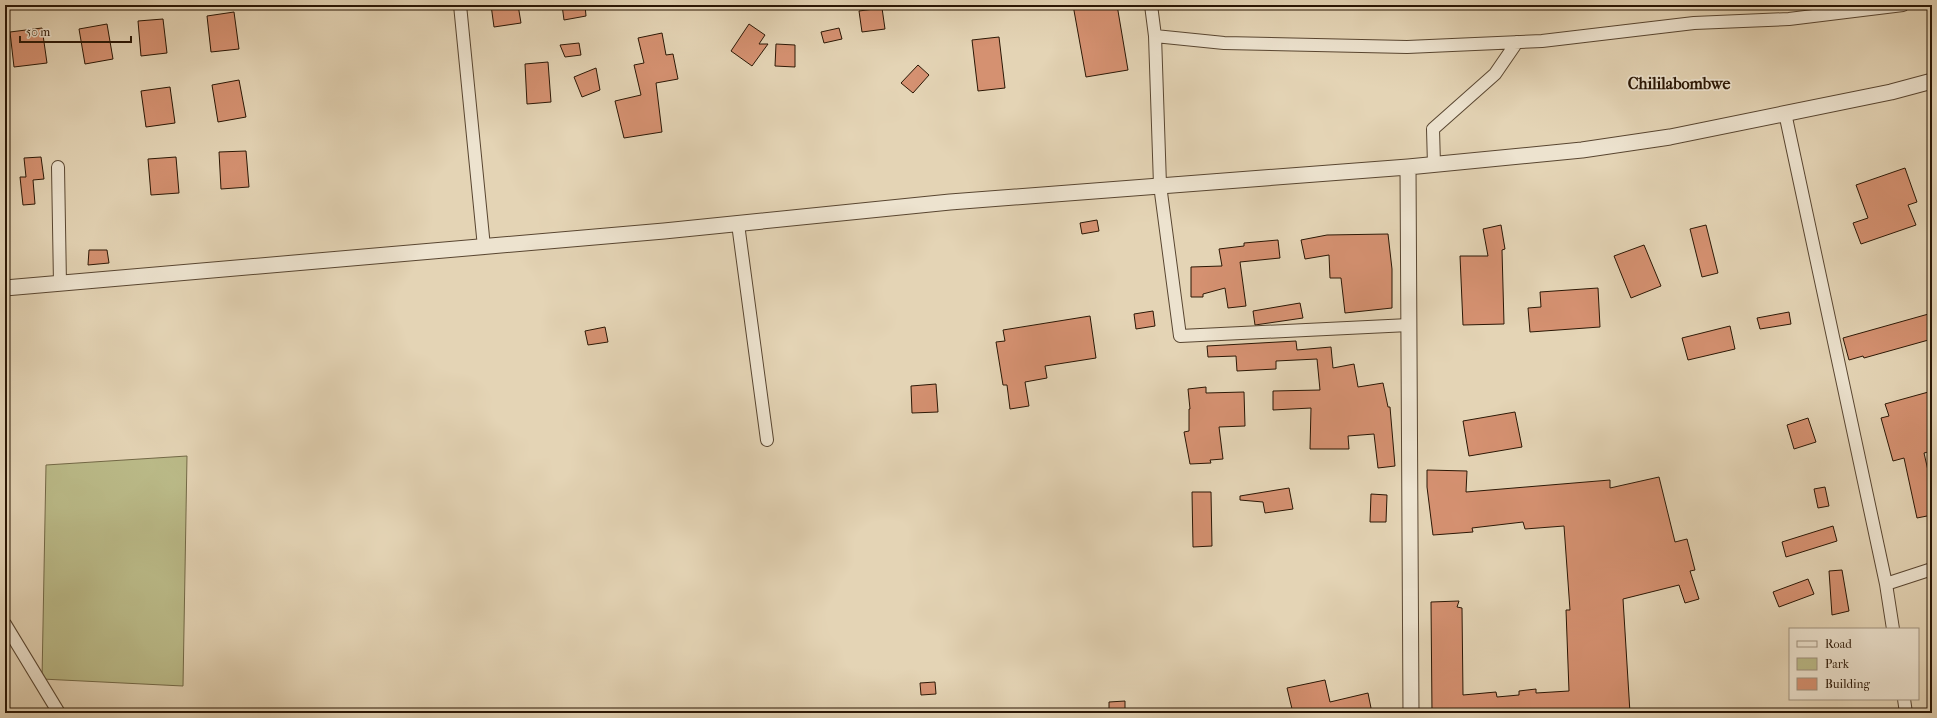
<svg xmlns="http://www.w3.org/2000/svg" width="1937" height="718" viewBox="0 0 1937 718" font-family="'IM FELL French Canon',serif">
  <rect width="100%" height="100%" fill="#e4d4b5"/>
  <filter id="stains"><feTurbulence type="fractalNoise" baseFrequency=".005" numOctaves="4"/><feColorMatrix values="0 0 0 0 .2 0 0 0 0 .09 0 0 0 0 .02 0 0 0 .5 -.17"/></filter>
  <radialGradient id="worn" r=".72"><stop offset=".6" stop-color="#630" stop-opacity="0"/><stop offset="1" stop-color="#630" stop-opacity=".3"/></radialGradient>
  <path fill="#bbbb89" stroke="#736947" d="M187,456L183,686L42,679L46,465Z"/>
  <path fill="#d59171" stroke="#2b1705" d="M491,5H518L521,23L494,27Z
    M562,5H585L586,16L564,20Z
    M1073,5H1117L1128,70L1086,77Z
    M882,8L885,29L862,32L859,11Z
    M234,12L239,49L211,52L207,16Z
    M163,19L167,53L141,56L138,21Z
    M107,24L113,59L85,64L79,29Z
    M749,24L765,35L759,44H768L752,66L731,51Z
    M42,28L47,63L14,67L10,32Z
    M839,28L842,39L824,43L821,32Z
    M662,33L666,55L673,54L678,79L656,83L662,132L624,138L615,101L641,95L634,65L644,63L638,38Z
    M999,37L1005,88L978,91L972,40Z
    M579,43L581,55L565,57L560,45Z
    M776,44L795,45V67L775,66Z
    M548,62L551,102L527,104L525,64Z
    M918,65L929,75L913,93L901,83Z
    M596,68L600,90L582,97L574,77Z
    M239,80L246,117L218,122L212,85Z
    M170,87L175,123L146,127L141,91Z
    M246,151L249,187L221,189L219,152Z
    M41,157L44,179L33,180L35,204L23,205L20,177H26L24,158Z
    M176,157L179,193L151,195L148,159Z
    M1905,168L1917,202L1908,205L1916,225L1861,244L1853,223L1868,218L1856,185Z
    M1097,220L1099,231L1082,234L1080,223Z
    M1501,225L1505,249L1502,250L1504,324L1463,325L1460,256H1488L1483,229Z
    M1706,225L1718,273L1702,277L1690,229Z
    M1388,234L1392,269V308L1345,313L1341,278H1330L1329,255L1305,259L1301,240L1327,235Z
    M1278,240L1280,258L1240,262L1246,306L1228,308L1225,288L1203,294V297H1191V267L1222,266L1219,249L1244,246V243Z
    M1644,245L1661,286L1631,298L1614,256Z
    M89,250H107L109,263L88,265Z
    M1598,288L1600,327L1530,332L1528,308L1541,307L1540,292Z
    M1300,303L1303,318L1255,325L1253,311Z
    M1153,311L1155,326L1136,329L1134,314Z
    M1789,312L1791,324L1760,329L1757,318Z
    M1932,313V339L1864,358L1863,356L1849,360L1843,338Z
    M1090,316L1096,358L1045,366L1047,378L1025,382L1029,406L1010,409L1007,385H1003L996,342L1005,341L1003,330Z
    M1730,326L1735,349L1688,360L1682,338Z
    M605,327L608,342L588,345L585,331Z
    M1296,341L1297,350L1331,347L1333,368L1354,364L1358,387L1383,383L1388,407H1390L1395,466L1378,468L1374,434L1348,436L1349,449H1310L1311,408L1273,410V391L1320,390L1317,359L1276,361V369L1237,371L1236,356L1208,357L1207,346Z
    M936,384L938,412L912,413L911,386Z
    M1206,387V393L1244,392L1245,426L1219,427L1223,459L1210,460L1211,463L1190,464L1184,432L1189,431V409H1190L1188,389Z
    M1932,391V451L1924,453L1932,488V515L1917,518L1904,458L1893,461L1881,418L1889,416L1885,404Z
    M1515,412L1522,447L1469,456L1463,421Z
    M1808,418L1816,442L1794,449L1787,425Z
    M1427,470L1467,471L1466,492L1610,480V488L1659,477L1675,542L1687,539L1695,570L1690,571L1699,599L1685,603L1679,585L1623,599L1630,713H1432L1431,602L1459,601L1457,607L1462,608L1463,695L1496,692L1497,697L1519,695V691L1536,689V693L1569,691L1566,610H1570L1564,526L1525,529L1523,522L1472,528L1473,532L1433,535L1427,487Z
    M1825,487L1829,506L1818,508L1814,489Z
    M1289,488L1293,509L1265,513L1263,502L1240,500V496Z
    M1192,492H1211L1212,546L1193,547Z
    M1371,494L1387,495L1386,522H1370Z
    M1833,526L1837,541L1786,557L1782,542Z
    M1842,570L1849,611L1832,615L1829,571Z
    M1808,579L1814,594L1779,607L1773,592Z
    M1325,680L1330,702L1368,693L1372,713H1293L1287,688Z
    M935,682L936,694L921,695L920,683Z
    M1125,701V713H1109V702Z"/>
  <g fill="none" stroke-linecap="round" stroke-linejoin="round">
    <defs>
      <path id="minor" d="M460,5L484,247
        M1151,5L1155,36L1160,185L1180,336L1409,325
        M1155,36L1224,43L1407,47L1542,41L1694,23L1789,19L1903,5
        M1785,113L1886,584L1893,629
        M1434,165L1433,129L1495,74L1517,42
        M58,167L60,284
        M738,224L767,440
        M1886,584L1932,569
        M5,624L59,713
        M1904,699L1906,713"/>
      <path id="tertiary" d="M1408,167L1411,713
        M5,288L664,231L950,202L1408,167L1582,150L1670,137L1891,92L1932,81"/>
    </defs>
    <use href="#minor" stroke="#594631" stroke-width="14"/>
    <use href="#tertiary" stroke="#594631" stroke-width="17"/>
    <use href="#minor" stroke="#ede3cf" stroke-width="12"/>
    <use href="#tertiary" stroke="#ede3cf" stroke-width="15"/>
  </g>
  <g text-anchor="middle" stroke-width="3.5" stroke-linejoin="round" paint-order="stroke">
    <g font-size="16" font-weight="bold" fill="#2b1705" stroke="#ede3cf">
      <text x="1679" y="89">Chililabombwe</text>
    </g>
  </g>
  <rect width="1937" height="718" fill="none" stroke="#e4d4b5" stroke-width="20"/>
  <rect x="6" y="6" width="1925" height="706" fill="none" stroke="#2b1705" stroke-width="2"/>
  <rect x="10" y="10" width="1917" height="698" fill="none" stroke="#2b1705"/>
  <rect x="1789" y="628" width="130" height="72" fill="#ede3cf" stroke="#9f917e"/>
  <rect x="1797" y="641" width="20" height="6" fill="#ede3cf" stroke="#9f917e"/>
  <text x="1825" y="648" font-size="12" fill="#2b1705">Road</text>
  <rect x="1797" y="658" width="20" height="12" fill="#bbbb89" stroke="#9f917e"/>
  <text x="1825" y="668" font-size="12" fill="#2b1705">Park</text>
  <rect x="1797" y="678" width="20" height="12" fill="#d59171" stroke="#9f917e"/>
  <text x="1825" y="688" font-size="12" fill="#2b1705">Building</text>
  <path d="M20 36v6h111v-6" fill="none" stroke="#2b1705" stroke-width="2"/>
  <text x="26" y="36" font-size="12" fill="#2b1705" stroke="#ede3cf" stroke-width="3" paint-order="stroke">50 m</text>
  <rect width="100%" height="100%" filter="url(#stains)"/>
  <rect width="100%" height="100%" fill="url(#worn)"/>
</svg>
